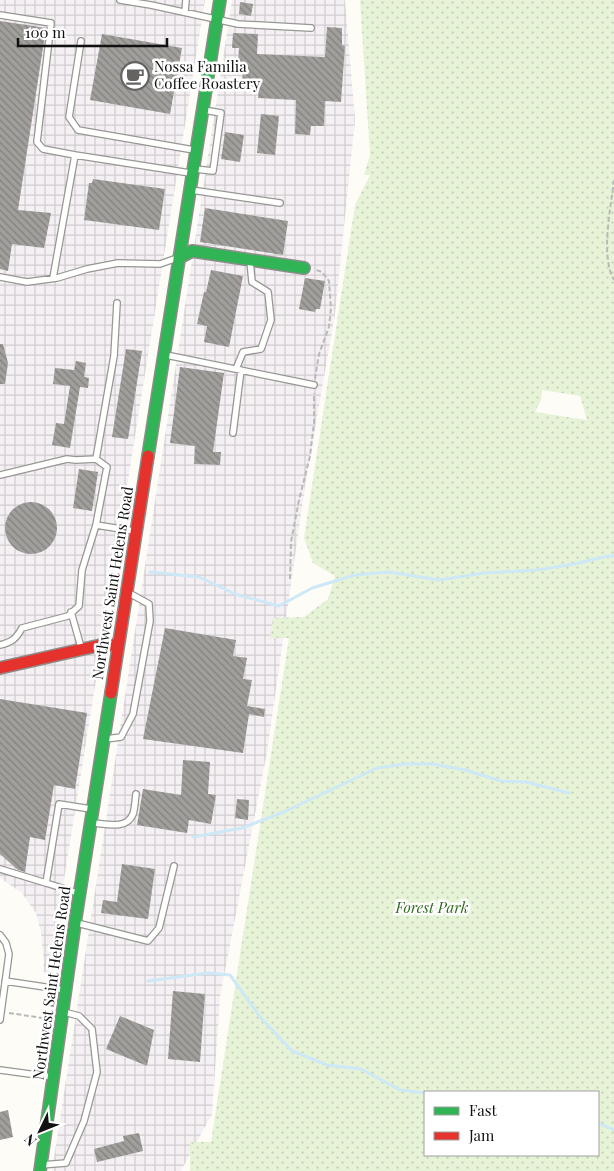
<svg xmlns="http://www.w3.org/2000/svg" width="614" height="1171" viewBox="0 0 614 1171" font-family="'Playfair Display',serif">
  <defs>
    <pattern id="industrial-grid" width="8" height="8" patternUnits="userSpaceOnUse" patternTransform="scale(1.25)"><rect width="8" height="8" fill="#f5f0f3"/><path d="M0 4h8M4 0v8" fill="none" stroke="#d1cdcf"/></pattern>
    <pattern id="park-dots" width="8" height="8" patternUnits="userSpaceOnUse" patternTransform="scale(1.25)"><rect width="8" height="8" fill="#e7f3d7"/><path d="M2 2h.1M6 6h.1" fill="none" stroke="#c5cfb8" stroke-width="1.8" stroke-linecap="round"/></pattern>
    <pattern id="building-back-hatch" width="6" height="6" patternUnits="userSpaceOnUse" patternTransform="scale(1.25)"><rect width="6" height="6" fill="#a19f9c"/><path d="M-1 5l2 2M0 0l6 6M5-1l2 2" fill="none" stroke="#82807e"/></pattern>
  </defs>
  <rect width="100%" height="100%" fill="#fdfcf7"/>
  <path fill="url(#industrial-grid)" d="M0,0H205L49,973L43,972L44,962L41,932L36,913L22,893L0,878Z
    M232,0H345L355,120L335,314L305,486L267,752L220,997L212,1114L181,1171H52Z"/>
  <path fill="url(#park-dots)" fill-rule="evenodd" d="M360,0H614V1171H190V1142H211L289,638H270L273,618L304,617L328,599L335,576L313,563L304,538L355,205L370,175H364L370,155ZM542,390L580,396L587,420L535,412L541,400ZM425,1092H598V1155H425Z"/>
  <g fill="none" stroke-linecap="round" stroke-linejoin="round">
    <path stroke="#cde8f7" stroke-width="3" d="M150,572L199,577L235,594L279,606L312,588L355,575L389,572L439,580L484,573L537,570L574,564L608,556H614
      M193,837L242,828L286,811L377,768L405,764H433L465,770L501,781L526,782L569,793
      M148,981L208,973L230,975L261,1018L292,1051L327,1065L361,1069L400,1090L425,1093
      M598,1123L614,1130"/>
  </g>
  <path fill="url(#building-back-hatch)" d="M240,2L253,4L251,16L239,14Z
    M0,21L46,28L18,210L51,213L44,248L12,244L8,271L0,269Z
    M327,27L342,28V45L345,46L341,102L325,101L324,126H311L310,135L295,134L296,100L258,98L259,87L242,86L243,62H238L239,48H232L233,33L258,34L257,54L325,57Z
    M102,34L182,48L170,114L90,100Z
    M261,114L279,116L275,155L257,153Z
    M225,132L244,135L240,162L221,159Z
    M93,179L165,189L159,230L84,220L89,183H92Z
    M205,208L288,221L283,255L200,242Z
    M211,270L243,276L229,347L204,342L207,326L197,324L204,292H206Z
    M305,278L325,281L320,309H316L315,312L299,309Z
    M0,344H3L8,363L5,384H0Z
    M126,349L142,351L128,439L112,437Z
    M76,361L86,363L84,377L89,378L88,388L80,387L70,448L52,445L56,423L64,424L70,386L53,384L55,368L74,370Z
    M180,367L224,373L213,452H221L220,465L194,464L195,446L170,443Z
    M79,469L98,472L92,511L73,508Z
    M5 528a26 26 0 1 1 52 0a26 26 0 1 1-52 0Z
    M165,628L236,640L233,656L247,658L243,679L252,680L247,706L265,709L264,717L249,714L243,753L143,739Z
    M0,699L87,713L75,789L54,785L45,840L30,837L25,872L18,870L0,854Z
    M183,760L210,762L208,794L216,795L211,824L189,820L187,833L137,825L143,789L181,795Z
    M237,799L249,800L248,820L235,818Z
    M122,864L155,869L148,919L101,913L103,900L117,902Z
    M173,991L205,994L200,1062L168,1059Z
    M120,1016L154,1030L147,1066L106,1049Z
    M8,1110L13,1137L0,1140V1112Z
    M139,1133L143,1151L97,1162L94,1149L124,1141L123,1136Z"/>
  <g fill="none" stroke-linecap="round" stroke-linejoin="round">
    <defs>
      <path id="lane" d="M120,0L151,5L238,24L311,28
        M185,12L186,0
        M0,15L51,23L37,142L43,149L75,155
        M81,41L69,117L78,130L194,150
        M195,169L213,171L221,113L204,110
        M191,190L280,203
        M0,277L27,282L57,278L87,269L118,263L160,264L177,258
        M53,278L75,155L190,173
        M166,355L314,385
        M236,369L243,352L261,349L271,320L268,292L252,282L250,261
        M233,433L241,370
        M0,475L67,459L76,460L96,459
        M96,525L134,531
        M71,612L81,647
        M0,645C12,642 16,639 22,628L68,616L79,606L82,570L96,525L107,467L96,459L114,356L117,303
        M106,739L121,737L133,714L150,621L149,604L129,593
        M93,823C106,824 127,830 133,814C135,808 135,800 136,794
        M0,869L46,883
        M78,893L46,883L59,804L91,809
        M77,923L148,941L159,928L174,866
        M0,935L6,943L9,954L0,1020
        M5,981L65,990
        M0,1070L52,1077
        M41,1165L66,1163L84,1121L97,1072L92,1029L79,1016L64,1012"/>
      <path id="fast" d="M179,258L192,251L304,268
        M148,456L220,0
        M40,1171L75,923L111,693"/>
      <path id="jam" d="M0,668L101,645H118
        M111,693L148,456"/>
    </defs>
    <use href="#lane" stroke="#979795" stroke-width="8"/>
    <use href="#fast" stroke="#8e8d8b" stroke-width="14"/>
    <use href="#jam" stroke="#8e8d8b" stroke-width="14"/>
    <path stroke="#b9b9b8" stroke-width="2" stroke-dasharray="5 2.5" stroke-linecap="butt" d="M614,180C611,207 600,256 614,280
      M315,379L319,354L329,327L331,308L329,281L322,272L316,270
      M290,579L291,542L299,500L310,456L314,423V393
      M9,1013L49,1019"/>
    <use href="#lane" stroke="#fffffe" stroke-width="5.5"/>
    <use href="#fast" stroke="#30b455" stroke-width="11"/>
    <use href="#jam" stroke="#e5322d" stroke-width="11"/>
  </g>
  <defs>
    <symbol id="cafe-ring" viewBox="-11 -11 22 22"><circle r="9.5" fill="#fff" stroke="#646362" stroke-width="1.5"/><path d="M-5.5-4.5H6V0H3Q3 3.5 0 3.5H-2.5Q-5.5 3.5-5.5 0ZM3-3.2v2h1.7v-2ZM-6 4.5H4V6H-6Z" fill="#646362"/></symbol>
  </defs>
  <g fill-rule="evenodd">
    <use href="#cafe-ring" x="119" y="60" width="32" height="32"/>
  </g>
  <g text-anchor="middle" stroke-width="5" stroke-linejoin="round" paint-order="stroke">
    <g font-size="15" fill="#111" stroke="#fff" text-anchor="start">
      <text x="154" y="72">Nossa Familia<tspan x="154" dy="17">Coffee Roastery</tspan></text>
    </g>
    <g font-size="15" fill="#111" stroke="#fff">
      <text transform="translate(113 583) rotate(-81)" y="5">Northwest Saint Helens Road</text>
      <text transform="translate(52 983) rotate(-82)" y="5">Northwest Saint Helens Road</text>
    </g>
    <g font-size="15" font-style="italic" fill="#2f6b1f" stroke="#fff">
      <text x="432" y="913">Forest Park</text>
    </g>
  </g>
  <rect x="424" y="1091" width="175" height="65" fill="#ffffff" stroke="#a0a0a0"/>
  <rect x="434" y="1107" width="25" height="8" fill="#30b455" stroke="#a0a0a0"/>
  <text x="469" y="1116" font-size="15" fill="#111111">Fast</text>
  <rect x="434" y="1132" width="25" height="8" fill="#e5322d" stroke="#a0a0a0"/>
  <text x="469" y="1141" font-size="15" fill="#111111">Jam</text>
  <g transform="translate(40 1131) rotate(227)" stroke="#ffffff" stroke-width="4" paint-order="stroke">
  <path d="M0-4L9 19L0 12L-9 19Z" fill="#111111"/>
  <text y="-8" font-size="14" font-weight="bold" text-anchor="middle" fill="#111111">N</text>
  </g>
  <path d="M18 38v8h149v-8" fill="none" stroke="#111111" stroke-width="2.5"/>
  <text x="25" y="38" font-size="15" fill="#111111" stroke="#ffffff" stroke-width="4" paint-order="stroke">100 m</text>
</svg>
